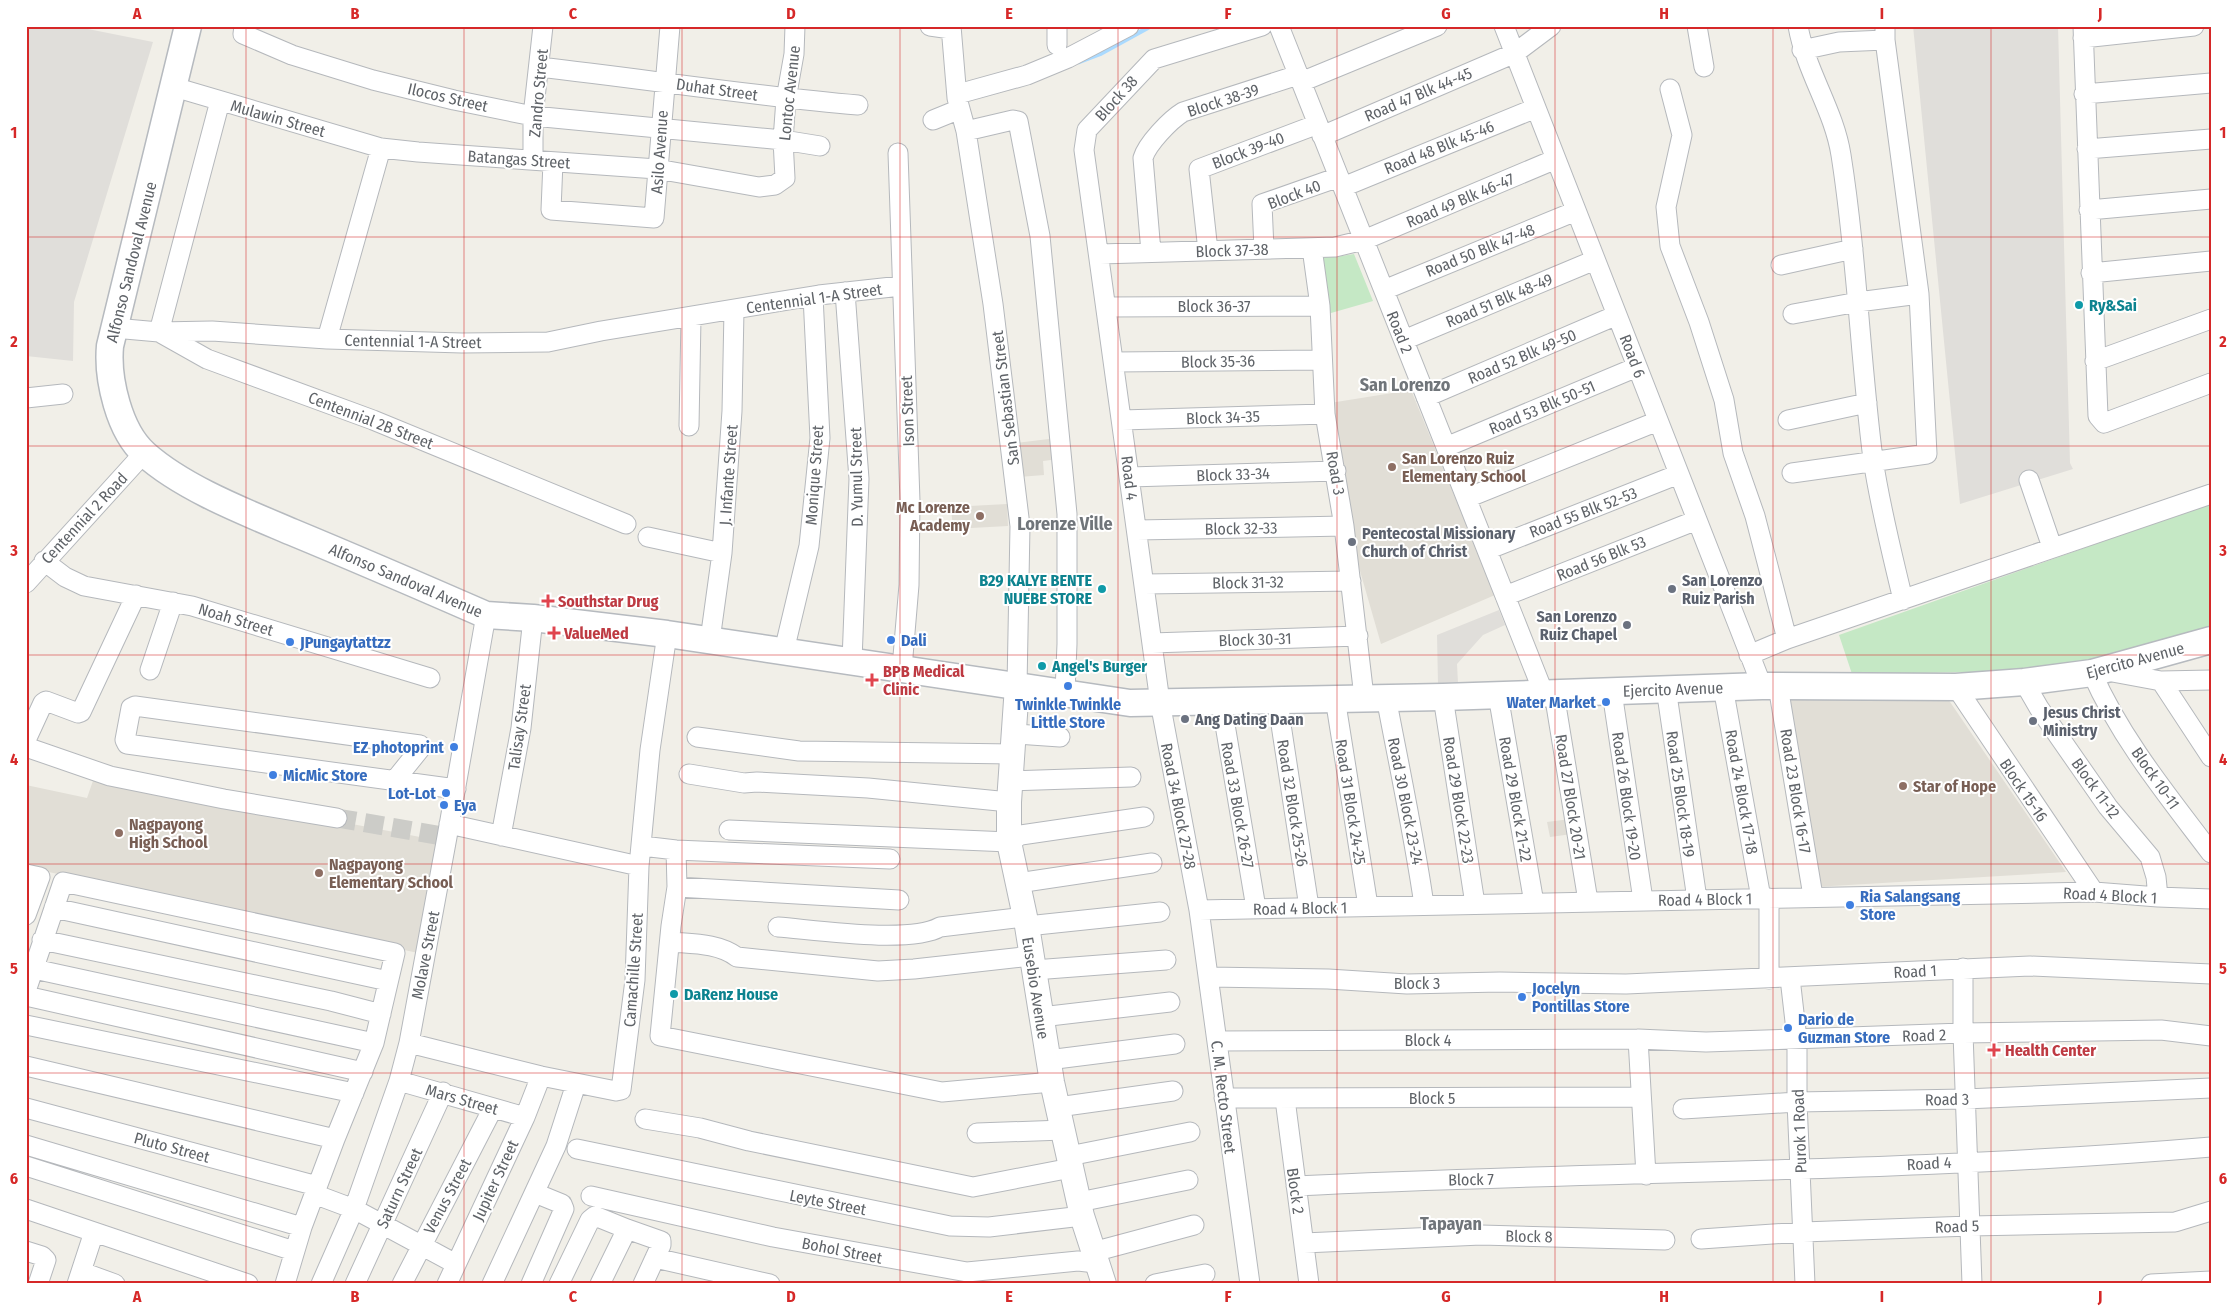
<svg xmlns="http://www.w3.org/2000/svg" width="2237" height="1310" viewBox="0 0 2237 1310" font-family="'Fira Sans Condensed',sans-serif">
  <rect width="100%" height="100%" fill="#f1efe8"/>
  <path fill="#e0deda" d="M26,26H73L153,42L74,302L73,361L26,356Z
    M1913,26H2058L2070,463L2073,469L1960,504Z
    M1499,610L1505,625L1483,635L1457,664L1458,683L1438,684L1437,635Z"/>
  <path fill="#e1ded6" d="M1411,390L1495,595L1381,644L1358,564L1330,403Z
    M1057,438L1059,459L1043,461L1044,475L1019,477L1016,443Z
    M1007,504L1008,526L953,529L951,507Z
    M1948,699L2066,872L1815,887L1785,700Z
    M95,775L441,841L418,953L26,867V785L87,798Z
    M1570,819L1572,834L1550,837L1547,822Z"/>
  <path fill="#c5e8c5" d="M1354,254L1373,301L1324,315L1316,257H1336Z
    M2211,503V627L2086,663L2033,671L1852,674L1839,635Z"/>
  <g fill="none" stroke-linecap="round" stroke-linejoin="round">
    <path stroke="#aadaff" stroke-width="4.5" d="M1079,62L1100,54L1151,26"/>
    <path stroke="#ccccc8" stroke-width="19" stroke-dasharray="19 9" stroke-linecap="butt" d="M337,818L442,836"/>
    <defs>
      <path id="minor" d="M244,26L243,34L292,55L373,80L454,100L533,116L783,140L820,146
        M930,26L951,29
        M951,26L957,98L966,131L993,304L1020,526L1017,686
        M1057,26V45
        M1279,26L1544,694
        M1504,26L1762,686
        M1697,26L1704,67
        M1798,26C1806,72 1834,110 1841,155C1857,256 1860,358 1873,459C1880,507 1892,553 1903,600
        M2083,26L2098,416L2104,423L2211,383
        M2083,38L2194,26
        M1802,50L1839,42L1885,40
        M539,67C646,79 752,96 858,105
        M1301,82L1437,26
        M174,87L381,148L418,152L657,169L759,187L775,185L785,178L783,140L786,99L794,54L795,26
        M1670,89L1682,135L1666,207L1670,246L1699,322L1724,400L1733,453L1755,516L1787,639
        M958,94L1027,75L1068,58L1129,26
        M2084,94L2211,83
        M220,101L159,332L212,331L327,339L462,343L548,342L601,331L819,295L901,286
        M933,120L960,109
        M966,131L1013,120L1018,121L1040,236L1067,514V644L1065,692
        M1322,136L1515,53L1551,26
        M2087,149L2211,139
        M898,153L910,501L909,585L902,668
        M533,160V116L543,26
        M553,162L551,210L654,218L670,26
        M1343,187L1536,108
        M2089,210L2211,199
        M1312,248L1320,306L1325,414L1344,526L1364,697
        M1264,249L1262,204L1339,177
        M1208,251L1199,169L1318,124
        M1151,252L1143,158C1147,144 1170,120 1183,112L1298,75
        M1100,254L1335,247L1364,240L1556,159
        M1781,265L1853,249
        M2091,273L2211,261
        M1384,290L1576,211
        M845,292L859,479L852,661
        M1107,307L1320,306
        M1793,314L1858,302L1919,294
        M114,328L159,332L207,359L373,420L626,524
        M327,339L381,148
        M1404,340L1595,260
        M2095,361L2211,319
        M1115,362L1321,360
        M1426,397L1617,315
        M26,398L63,394
        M1122,420L1325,414
        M1788,420L1867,403
        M689,426L691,318
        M1446,447L1637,367
        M1792,473L1927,454L1919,294L1885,40V26
        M1130,477L1336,471
        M2029,480L2052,547
        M1467,498L1658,421
        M1137,530L1344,526
        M648,537L722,553
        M1487,550L1679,474
        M44,561L65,577L84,586L192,606L430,678
        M26,583L144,453
        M1144,584L1351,581
        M1505,596L1697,520
        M710,640L722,553L732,411L734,310
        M1152,643L1358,636
        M784,651L809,546L820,438L813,296
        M1749,655L1787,639L2211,494
        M150,670L173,602
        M2107,671L2161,681L2211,680
        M2092,673C2121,739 2168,796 2211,853
        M2161,681L2211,757
        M2024,682L2039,708L2108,807L2150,857L2156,877L2158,897
        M1778,686L1813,896
        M1723,687L1761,898
        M1956,687L2094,892
        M1666,688L1697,899
        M1612,692L1643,900
        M1554,693L1588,901
        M1498,695L1534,903
        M1386,697C1399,766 1414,835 1424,905
        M1443,697L1475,904
        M1335,698L1368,906
        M1279,699L1280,718L1309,907
        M1221,701L1256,908
        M1015,734L1060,737
        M697,737L799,751L1013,754
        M26,740L43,703L46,701L78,713L81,712L136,595
        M26,747L110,776L224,799L337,818
        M689,774L744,783L757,782L868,788L1009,802
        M395,780L420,749V745L135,706L131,708L125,740L127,744L456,789
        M1011,781L1131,777
        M449,824L639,866
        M729,830L1009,842L1021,835L1144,817
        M501,836L521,728L533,618
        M642,846L676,850L890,859
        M676,850L677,887L671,926L660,1036L942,1092L1052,1082
        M26,874L40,877L26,915
        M1018,883L1152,863
        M677,887L899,900
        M1769,898V979
        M54,908L388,981
        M1199,910L2094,892L2158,897L2211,899
        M1027,926L1160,912
        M778,927C816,930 910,944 940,927L1024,917
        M42,940L331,1001L381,1014
        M670,942C693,944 718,943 737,957L878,971L914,969L1031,956
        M1963,968V1033L1972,1284
        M34,969L374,1043
        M1034,970L1166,960
        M1209,977L1328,979L1407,984L1500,982L1626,984L2030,966L2211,974
        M1790,978L1797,1039V1102L1805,1284
        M26,991L63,882L395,953L374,1043L335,1139L302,1227L285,1284
        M26,996L363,1072
        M1041,1017L1170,1002
        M26,1025L354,1093
        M1638,1039L1646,1175
        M1217,1041L1638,1039L1706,1042L1963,1033L2161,1030L2211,1036
        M409,1043L541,1076L616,1091L621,1090L635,980L639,866L650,750L667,634
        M1048,1060L1175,1044
        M26,1066L335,1139
        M399,1081L525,1117
        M1224,1098L1641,1097
        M1285,1099L1309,1284
        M1058,1107L1173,1091
        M26,1108L317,1186
        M1683,1109L1797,1102L1965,1099L2211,1088
        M645,1119L700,1128L749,1141L973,1187L1071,1168
        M977,1133L1063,1130
        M26,1145L302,1227
        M577,1149L950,1226L989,1227L1082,1216
        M1069,1156L1190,1132
        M26,1166L294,1251
        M1296,1186C1601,1171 1907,1173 2211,1147
        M314,1194L354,1209L456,1264
        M591,1196L773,1237L967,1272L1078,1261L1096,1263
        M1079,1202L1188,1180
        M26,1209L248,1284
        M1701,1239L1803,1232L1970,1226L2175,1222L2211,1211
        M1304,1243L1481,1235L1665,1240
        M26,1251L42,1256L46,1260L38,1284
        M1093,1252L1194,1225
        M655,1258L770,1284
        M82,1272L115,1284
        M77,1284L94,1232
        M321,1284L354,1209L399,1081L409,1043L447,837L486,615
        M355,1284L443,1092
        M402,1284L493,1108
        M447,1284L525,1117L541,1076
        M492,1284L556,1146L576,1084
        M531,1284L564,1209L562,1204L535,1193
        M559,1284L590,1220L595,1216L627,1229L661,1241V1245L643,1284
        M600,1284L627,1229
        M1155,1284L1205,1274
        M1250,1284L1199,910L1160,702L1084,150L1087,130L1154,59L1262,26
        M2151,1284L2211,1281"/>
      <path id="tertiary" d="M1017,686L1009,802V842L1027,926L1052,1082L1082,1216L1104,1284"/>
      <path id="secondary" d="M188,26L110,346C107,379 119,431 145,454C183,488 245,512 292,532C357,559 422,587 486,615L533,618L667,634L1130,703L1443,697L1762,686L1956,687L2024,682L2092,673L2211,640"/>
    </defs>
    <use href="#minor" stroke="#b5b8bc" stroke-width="21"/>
    <use href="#tertiary" stroke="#b5b8bc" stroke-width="26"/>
    <use href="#secondary" stroke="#b6babf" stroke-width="29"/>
    <use href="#minor" stroke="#fff" stroke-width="19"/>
    <use href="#tertiary" stroke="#fff" stroke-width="24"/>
    <use href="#secondary" stroke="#fff" stroke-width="26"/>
  </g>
  <path fill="none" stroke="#d62828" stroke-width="1" stroke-opacity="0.55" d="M246,26V1284M464,26V1284M682,26V1284M900,26V1284M1118,26V1284M1337,26V1284M1555,26V1284M1773,26V1284M1991,26V1284M26,237H2211M26,446H2211M26,655H2211M26,864H2211M26,1073H2211"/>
  <g fill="#0f9aa8" stroke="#fff" stroke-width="2">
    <circle cx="2079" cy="305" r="5"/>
    <circle cx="1102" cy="589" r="5"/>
    <circle cx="1042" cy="666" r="5"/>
    <circle cx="674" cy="994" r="5"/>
  </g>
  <g fill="#8d6e63" stroke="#fff" stroke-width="2">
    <circle cx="1392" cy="467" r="5"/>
    <circle cx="980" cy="516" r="5"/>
    <circle cx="1903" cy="786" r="5"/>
    <circle cx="119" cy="833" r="5"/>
    <circle cx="319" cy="873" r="5"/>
  </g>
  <g fill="#6b7280" stroke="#fff" stroke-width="2">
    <circle cx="1352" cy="542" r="5"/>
    <circle cx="1672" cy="589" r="5"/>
    <circle cx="1627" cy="625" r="5"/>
    <circle cx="1185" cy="719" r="5"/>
    <circle cx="2033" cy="721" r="5"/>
  </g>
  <g fill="#e0444e" stroke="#fff" stroke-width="2">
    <path d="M545.5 593.5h5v5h5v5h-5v5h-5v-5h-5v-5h5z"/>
    <path d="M551.5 625.5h5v5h5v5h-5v5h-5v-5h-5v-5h5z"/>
    <path d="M869.5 672.5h5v5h5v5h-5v5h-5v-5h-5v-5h5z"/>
    <path d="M1991.5 1042.5h5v5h5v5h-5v5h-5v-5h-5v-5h5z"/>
  </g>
  <g fill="#3f7fe0" stroke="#fff" stroke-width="2">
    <circle cx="891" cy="640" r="5"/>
    <circle cx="290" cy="642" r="5"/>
    <circle cx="1068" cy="686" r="5"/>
    <circle cx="1606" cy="702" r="5"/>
    <circle cx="454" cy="747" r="5"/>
    <circle cx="273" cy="775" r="5"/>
    <circle cx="446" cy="793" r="5"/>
    <circle cx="444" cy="805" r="5"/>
    <circle cx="1850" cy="905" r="5"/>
    <circle cx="1522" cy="997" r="5"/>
    <circle cx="1788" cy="1028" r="5"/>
  </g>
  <g text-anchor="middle" stroke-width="4" stroke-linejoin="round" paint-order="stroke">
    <g font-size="16" fill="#5f6368" stroke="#fff">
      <text transform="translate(717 89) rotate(8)" y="6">Duhat Street</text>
      <text transform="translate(538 93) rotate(-85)" y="6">Zandro Street</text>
      <text transform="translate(789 93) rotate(-84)" y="6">Lontoc Avenue</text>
      <text transform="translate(1418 94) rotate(-23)" y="6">Road 47 Blk 44-45</text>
      <text transform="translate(448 97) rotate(13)" y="6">Ilocos Street</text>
      <text transform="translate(1116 98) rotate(-48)" y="6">Block 38</text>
      <text transform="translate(1223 100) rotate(-18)" y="6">Block 38-39</text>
      <text transform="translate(278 118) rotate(16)" y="6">Mulawin Street</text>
      <text transform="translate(1439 147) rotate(-22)" y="6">Road 48 Blk 45-46</text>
      <text transform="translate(1248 150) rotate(-21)" y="6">Block 39-40</text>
      <text transform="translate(659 152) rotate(-86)" y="6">Asilo Avenue</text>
      <text transform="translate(519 159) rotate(4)" y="6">Batangas Street</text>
      <text transform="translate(1294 194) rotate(-21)" y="6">Block 40</text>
      <text transform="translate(1460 200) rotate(-23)" y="6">Road 49 Blk 46-47</text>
      <text transform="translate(1232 250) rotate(-2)" y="6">Block 37-38</text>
      <text transform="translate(1480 250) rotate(-22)" y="6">Road 50 Blk 47-48</text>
      <text transform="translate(131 262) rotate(-76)" y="6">Alfonso Sandoval Avenue</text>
      <text transform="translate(814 298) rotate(-8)" y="6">Centennial 1-A Street</text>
      <text transform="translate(1499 300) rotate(-23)" y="6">Road 51 Blk 48-49</text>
      <text x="1214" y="312">Block 36-37</text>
      <text transform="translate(1400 332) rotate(68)" y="6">Road 2</text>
      <text transform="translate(413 341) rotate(1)" y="6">Centennial 1-A Street</text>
      <text transform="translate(1522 356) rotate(-23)" y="6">Road 52 Blk 49-50</text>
      <text transform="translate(1633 356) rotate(69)" y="6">Road 6</text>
      <text transform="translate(1218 361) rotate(-1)" y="6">Block 35-36</text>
      <text transform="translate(1005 398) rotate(-97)" y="6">San Sebastian Street</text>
      <text transform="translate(1542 407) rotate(-23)" y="6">Road 53 Blk 50-51</text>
      <text transform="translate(907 411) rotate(-92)" y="6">Ison Street</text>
      <text transform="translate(1223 417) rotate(-2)" y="6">Block 34-35</text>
      <text transform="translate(371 420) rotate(21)" y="6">Centennial 2B Street</text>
      <text transform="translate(1336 473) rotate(80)" y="6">Road 3</text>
      <text transform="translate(1233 474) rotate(-2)" y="6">Block 33-34</text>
      <text transform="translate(728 475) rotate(-86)" y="6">J. Infante Street</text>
      <text transform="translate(814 475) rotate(-86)" y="6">Monique Street</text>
      <text transform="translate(856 477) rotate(-91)" y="6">D. Yumul Street</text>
      <text transform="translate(1130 478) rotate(83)" y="6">Road 4</text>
      <text transform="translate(1583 512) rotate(-21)" y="6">Road 55 Blk 52-53</text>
      <text transform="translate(84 518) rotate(-47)" y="6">Centennial 2 Road</text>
      <text transform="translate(1241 528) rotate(-1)" y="6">Block 32-33</text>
      <text transform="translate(1601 558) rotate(-22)" y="6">Road 56 Blk 53</text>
      <text transform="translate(406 580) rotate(23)" y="6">Alfonso Sandoval Avenue</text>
      <text transform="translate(1248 582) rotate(-1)" y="6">Block 31-32</text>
      <text transform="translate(236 619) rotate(17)" y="6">Noah Street</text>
      <text transform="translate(1255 639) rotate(-2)" y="6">Block 30-31</text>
      <text transform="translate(2135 660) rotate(-15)" y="6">Ejercito Avenue</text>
      <text transform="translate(1673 689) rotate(-2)" y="6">Ejercito Avenue</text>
      <text transform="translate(519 727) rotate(-82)" y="6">Talisay Street</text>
      <text transform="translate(2156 778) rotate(55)" y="6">Block 10-11</text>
      <text transform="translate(2096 788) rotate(54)" y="6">Block 11-12</text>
      <text transform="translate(2024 790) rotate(56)" y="6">Block 15-16</text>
      <text transform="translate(1796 791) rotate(81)" y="6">Road 23 Block 16-17</text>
      <text transform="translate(1742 792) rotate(80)" y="6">Road 24 Block 17-18</text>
      <text transform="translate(1681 794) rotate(82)" y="6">Road 25 Block 18-19</text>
      <text transform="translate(1627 796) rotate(82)" y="6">Road 26 Block 19-20</text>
      <text transform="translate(1571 797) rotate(81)" y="6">Road 27 Block 20-21</text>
      <text transform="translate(1516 799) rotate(80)" y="6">Road 29 Block 21-22</text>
      <text transform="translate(1459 800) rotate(81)" y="6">Road 29 Block 22-23</text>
      <text transform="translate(1406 801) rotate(79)" y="6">Road 30 Block 23-24</text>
      <text transform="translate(1351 802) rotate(81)" y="6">Road 31 Block 24-25</text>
      <text transform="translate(1293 803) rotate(81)" y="6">Road 32 Block 25-26</text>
      <text transform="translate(1238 805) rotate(80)" y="6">Road 33 Block 26-27</text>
      <text transform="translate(1179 806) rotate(79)" y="6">Road 34 Block 27-28</text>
      <text transform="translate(2110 895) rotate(3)" y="6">Road 4 Block 1</text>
      <text transform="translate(1705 899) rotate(-1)" y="6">Road 4 Block 1</text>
      <text transform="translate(1300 908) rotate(-1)" y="6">Road 4 Block 1</text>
      <text transform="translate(425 955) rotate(-79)" y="6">Molave Street</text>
      <text transform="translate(633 970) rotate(-86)" y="6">Camachille Street</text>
      <text transform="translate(1915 971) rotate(-3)" y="6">Road 1</text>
      <text x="1417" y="989">Block 3</text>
      <text transform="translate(1036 988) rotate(81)" y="6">Eusebio Avenue</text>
      <text transform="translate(1924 1035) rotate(-2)" y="6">Road 2</text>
      <text x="1428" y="1046">Block 4</text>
      <text transform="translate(1224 1097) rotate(83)" y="6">C. M. Recto Street</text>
      <text x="1432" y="1104">Block 5</text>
      <text transform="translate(462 1099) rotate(16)" y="6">Mars Street</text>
      <text transform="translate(1947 1099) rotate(-1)" y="6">Road 3</text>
      <text transform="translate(1799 1131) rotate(-92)" y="6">Purok 1 Road</text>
      <text transform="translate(172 1147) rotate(15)" y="6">Pluto Street</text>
      <text transform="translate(1929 1163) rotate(-3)" y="6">Road 4</text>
      <text transform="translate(1471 1179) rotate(-1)" y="6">Block 7</text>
      <text transform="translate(495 1180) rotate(-65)" y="6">Jupiter Street</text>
      <text transform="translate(399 1188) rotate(-65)" y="6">Saturn Street</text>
      <text transform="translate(1296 1191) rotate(82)" y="6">Block 2</text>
      <text transform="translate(447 1196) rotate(-62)" y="6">Venus Street</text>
      <text transform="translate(828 1202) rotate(11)" y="6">Leyte Street</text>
      <text transform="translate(1957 1226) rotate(-2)" y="6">Road 5</text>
      <text transform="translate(1529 1236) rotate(1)" y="6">Block 8</text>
      <text transform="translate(842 1250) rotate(11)" y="6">Bohol Street</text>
    </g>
    <g font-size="16" font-weight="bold" fill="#0d838f" stroke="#fff" text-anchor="start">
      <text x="2089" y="311">Ry&amp;Sai</text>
      <text x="1092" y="586" text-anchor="end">B29 KALYE BENTE<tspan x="1092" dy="18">NUEBE STORE</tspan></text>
      <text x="1052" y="672">Angel's Burger</text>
      <text x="684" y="1000">DaRenz House</text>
    </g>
    <g font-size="16" font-weight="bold" fill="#785e54" stroke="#fff" text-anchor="start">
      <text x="1402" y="464">San Lorenzo Ruiz<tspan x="1402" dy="18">Elementary School</tspan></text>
      <text x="970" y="513" text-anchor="end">Mc Lorenze<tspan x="970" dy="18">Academy</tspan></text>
      <text x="1913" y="792">Star of Hope</text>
      <text x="129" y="830">Nagpayong<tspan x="129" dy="18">High School</tspan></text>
      <text x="329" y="870">Nagpayong<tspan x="329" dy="18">Elementary School</tspan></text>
    </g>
    <g font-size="16" font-weight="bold" fill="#5b616d" stroke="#fff" text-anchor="start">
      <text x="1362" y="539">Pentecostal Missionary<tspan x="1362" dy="18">Church of Christ</tspan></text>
      <text x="1682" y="586">San Lorenzo<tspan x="1682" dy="18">Ruiz Parish</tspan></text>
      <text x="1617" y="622" text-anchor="end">San Lorenzo<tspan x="1617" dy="18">Ruiz Chapel</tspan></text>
      <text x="2043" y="718">Jesus Christ<tspan x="2043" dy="18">Ministry</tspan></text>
      <text x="1195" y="725">Ang Dating Daan</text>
    </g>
    <g font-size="16" font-weight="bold" fill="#be3a42" stroke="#fff" text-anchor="start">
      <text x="558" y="607">Southstar Drug</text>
      <text x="564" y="639">ValueMed</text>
      <text x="883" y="677">BPB Medical<tspan x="883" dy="18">Clinic</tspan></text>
      <text x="2005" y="1056">Health Center</text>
    </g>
    <g font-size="16" font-weight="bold" fill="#366cbe" stroke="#fff" text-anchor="start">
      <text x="901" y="646">Dali</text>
      <text x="300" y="648">JPungaytattzz</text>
      <text x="1596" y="708" text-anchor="end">Water Market</text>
      <text x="1068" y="710" text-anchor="middle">Twinkle Twinkle<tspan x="1068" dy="18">Little Store</tspan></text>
      <text x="444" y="753" text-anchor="end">EZ photoprint</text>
      <text x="283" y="781">MicMic Store</text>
      <text x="436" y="799" text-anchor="end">Lot-Lot</text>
      <text x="454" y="811">Eya</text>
      <text x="1860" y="902">Ria Salangsang<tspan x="1860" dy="18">Store</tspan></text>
      <text x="1532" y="994">Jocelyn<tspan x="1532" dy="18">Pontillas Store</tspan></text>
      <text x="1798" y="1025">Dario de<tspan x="1798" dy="18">Guzman Store</tspan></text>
    </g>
    <g font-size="18" font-weight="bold" fill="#70757a" stroke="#fff">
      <text x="1405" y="391">San Lorenzo</text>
      <text x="1065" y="530">Lorenze Ville</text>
      <text x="1451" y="1230">Tapayan</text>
    </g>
  </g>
  <rect width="2237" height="1310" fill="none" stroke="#ffffff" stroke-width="55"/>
  <rect x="28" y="28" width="2182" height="1254" fill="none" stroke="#d62828" stroke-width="2"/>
  <g font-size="16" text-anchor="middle" font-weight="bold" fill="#d62828">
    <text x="137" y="19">A</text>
    <text x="355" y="19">B</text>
    <text x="573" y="19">C</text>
    <text x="791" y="19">D</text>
    <text x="1009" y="19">E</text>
    <text x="1228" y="19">F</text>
    <text x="1446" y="19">G</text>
    <text x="1664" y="19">H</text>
    <text x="1882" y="19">I</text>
    <text x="2100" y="19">J</text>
    <text x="14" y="138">1</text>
    <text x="2223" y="138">1</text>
    <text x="14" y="347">2</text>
    <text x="2223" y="347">2</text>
    <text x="14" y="556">3</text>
    <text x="2223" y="556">3</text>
    <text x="14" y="765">4</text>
    <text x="2223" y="765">4</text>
    <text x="14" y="974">5</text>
    <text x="2223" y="974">5</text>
    <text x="14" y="1184">6</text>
    <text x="2223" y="1184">6</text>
    <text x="137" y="1302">A</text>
    <text x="355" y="1302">B</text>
    <text x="573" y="1302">C</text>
    <text x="791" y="1302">D</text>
    <text x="1009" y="1302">E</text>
    <text x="1228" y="1302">F</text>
    <text x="1446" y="1302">G</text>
    <text x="1664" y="1302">H</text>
    <text x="1882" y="1302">I</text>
    <text x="2100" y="1302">J</text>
  </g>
</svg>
